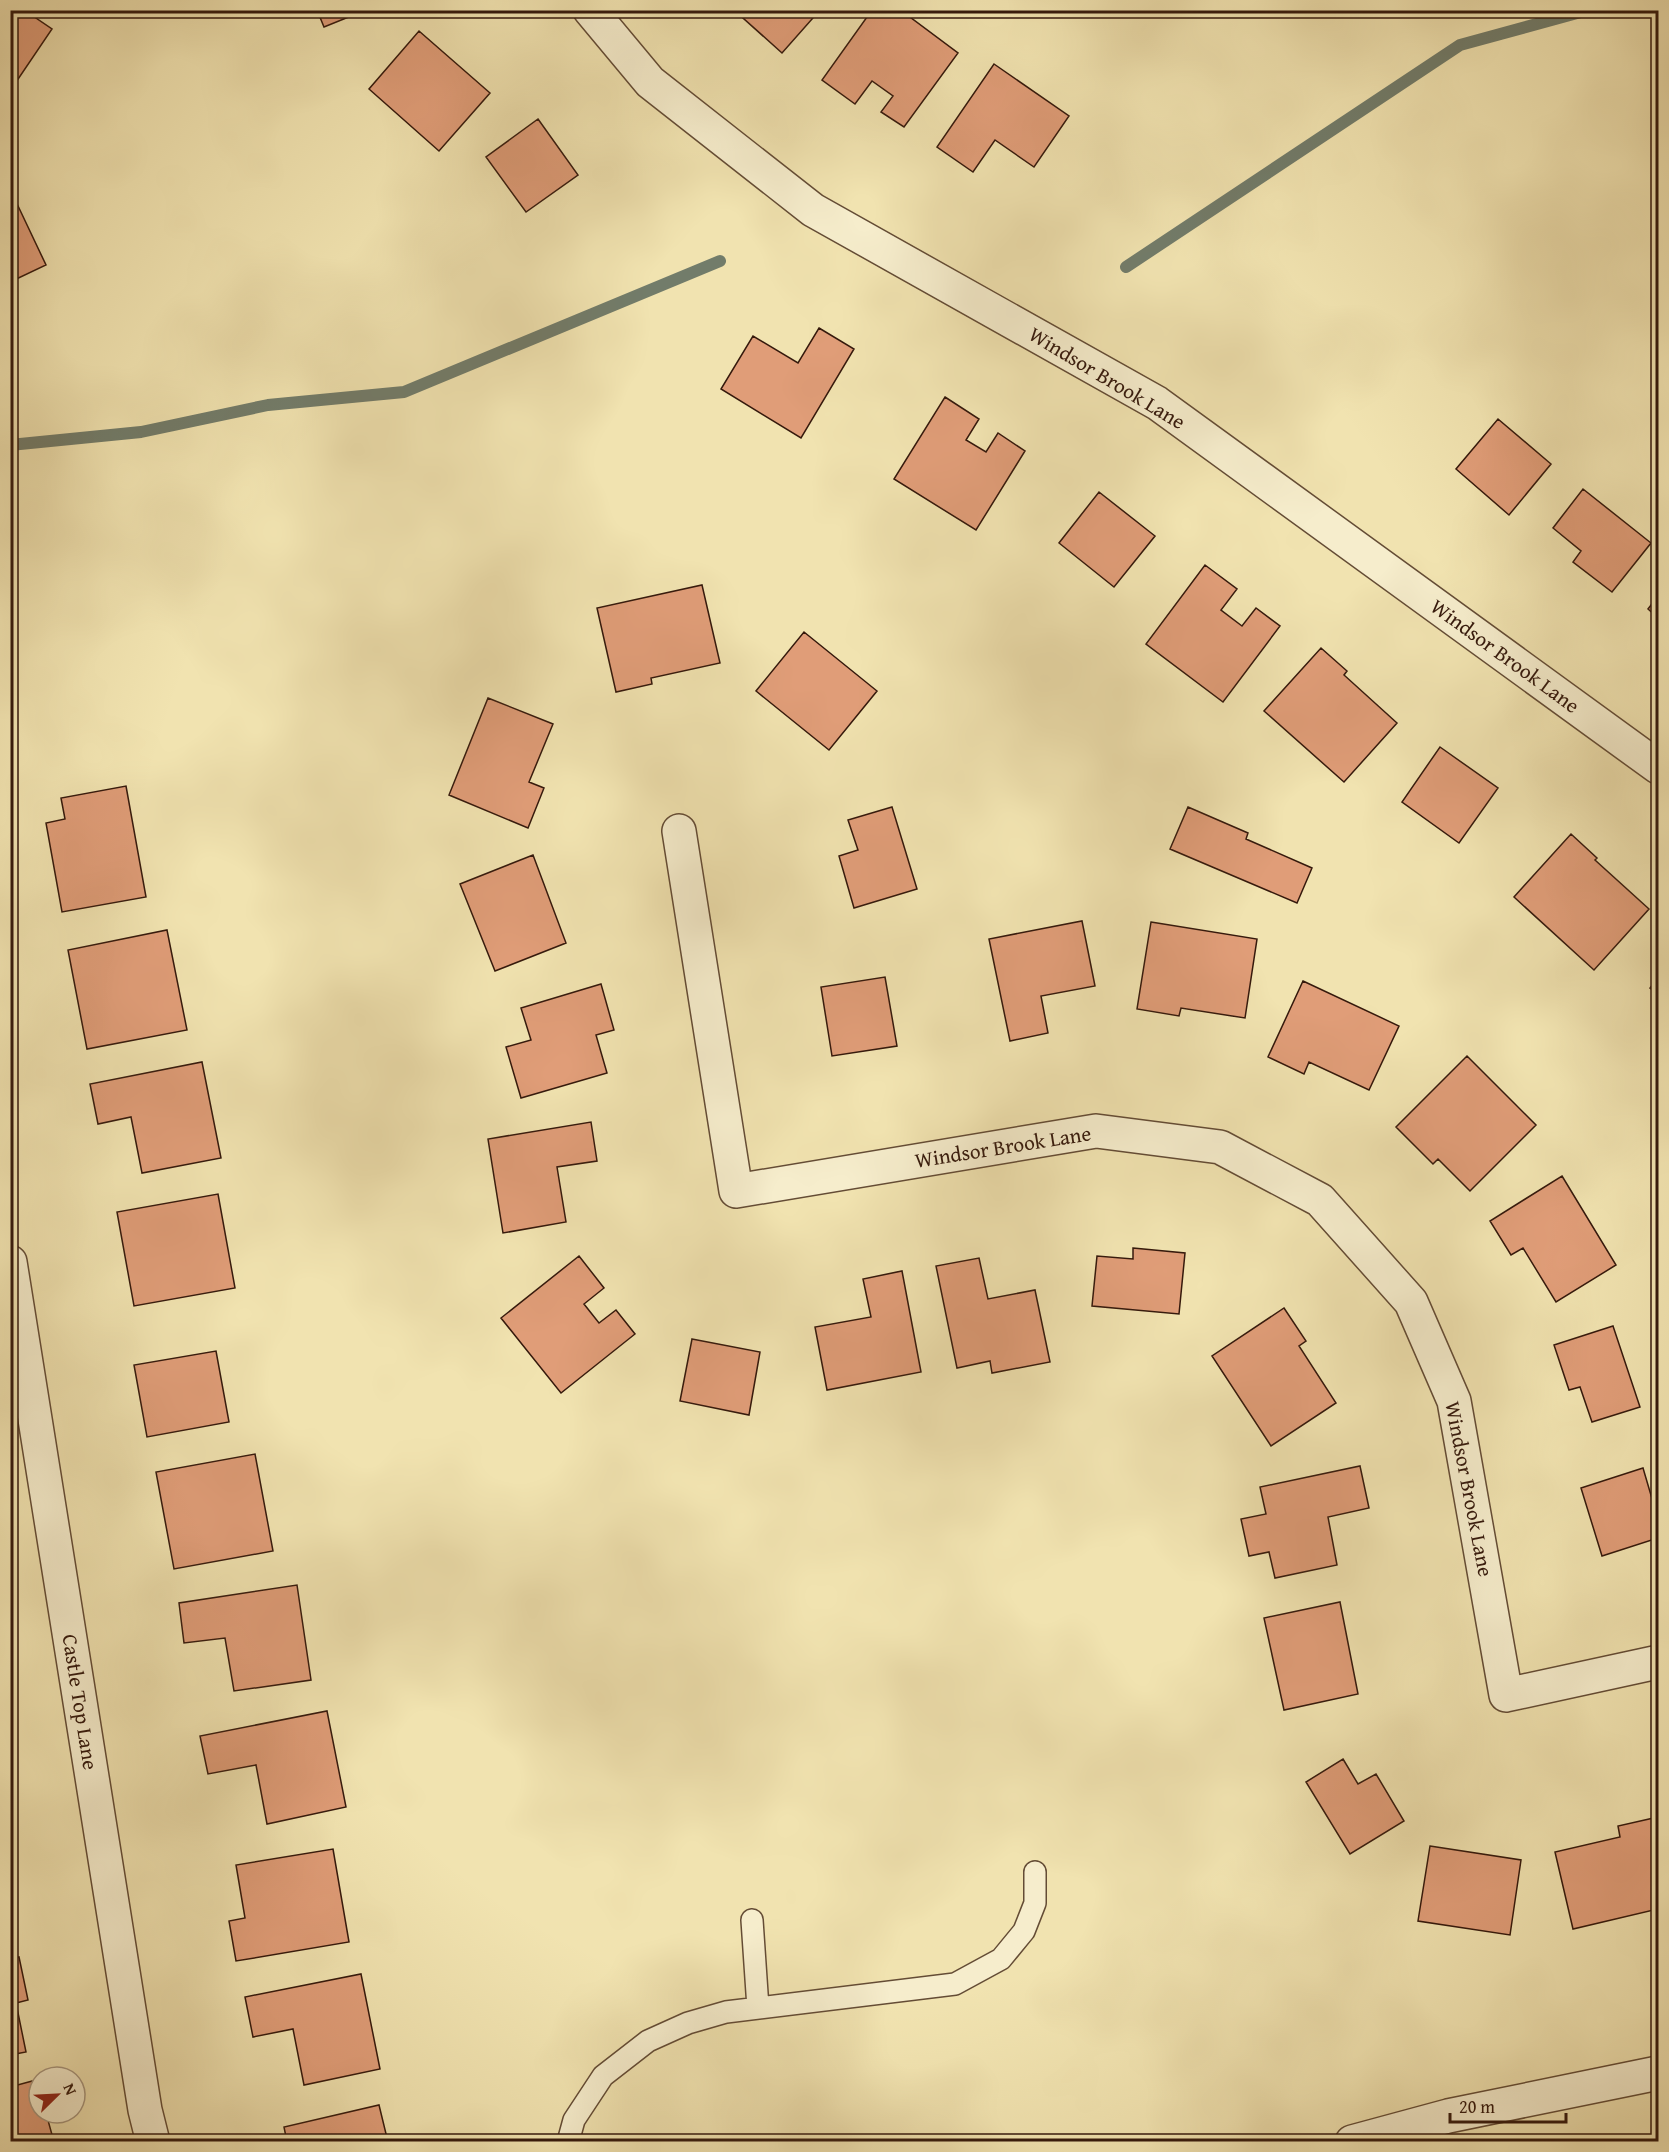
<svg xmlns="http://www.w3.org/2000/svg" width="1669" height="2152" viewBox="0 0 1669 2152" font-family="'Gentium Book Plus',serif">
  <rect width="100%" height="100%" fill="#f1e3b0"/>
  <filter id="stains"><feTurbulence type="fractalNoise" baseFrequency=".00333" numOctaves="4"/><feColorMatrix values="0 0 0 0 .2 0 0 0 0 .09 0 0 0 0 .02 0 0 0 .5 -.17"/></filter>
  <radialGradient id="worn" r=".72"><stop offset=".6" stop-color="#630" stop-opacity="0"/><stop offset="1" stop-color="#630" stop-opacity=".3"/></radialGradient>
  <g fill="none" stroke-linecap="round" stroke-linejoin="round">
    <path stroke="#727c6a" stroke-width="12" d="M1126,267L1460,45L1588,10
      M10,445L141,432L268,405L404,392L720,261"/>
  </g>
  <path fill="#e09d78" stroke="#35190c" stroke-width="1.5" d="M10,10H24L52,29L10,91Z
    M317,10H366L324,27Z
    M734,10H820L782,53Z
    M872,10H915L910,17L958,53L904,127L881,112L893,96L872,81L855,104L822,80Z
    M419,31L490,93L439,151L369,89Z
    M994,64L1069,116L1034,167L995,140L973,172L937,147Z
    M538,119L578,175L526,212L486,157Z
    M10,189L46,265L10,282Z
    M819,328L854,349L801,438L721,389L753,336L798,363Z
    M945,397L979,419L966,440L986,452L998,433L1025,451L976,530L894,479Z
    M1498,419L1551,464L1509,515L1456,469Z
    M1583,489L1651,543L1612,592L1573,562L1581,551L1553,528Z
    M1099,492L1155,536L1114,587L1059,543Z
    M1205,565L1237,589L1221,610L1242,626L1256,608L1280,626L1223,702L1146,644Z
    M702,585L720,663L651,678L652,684L616,692L597,608Z
    M1658,596V618L1648,609Z
    M804,632L877,691L829,750L756,691Z
    M1321,648L1347,671L1344,675L1397,723L1344,782L1264,711Z
    M488,698L553,724L529,782L544,788L528,828L449,795Z
    M1440,747L1498,788L1459,843L1402,802Z
    M126,786L146,897L62,912L46,823L65,819L61,798Z
    M892,807L917,889L854,908L839,856L858,850L848,820Z
    M1188,807L1248,833L1246,839L1312,868L1297,903L1170,849Z
    M1571,834L1597,858L1595,860L1649,909L1594,970L1514,897Z
    M533,855L566,943L495,971L460,884Z
    M1082,921L1095,986L1041,996L1048,1033L1010,1041L989,939Z
    M1151,922L1257,939L1245,1018L1181,1008L1179,1016L1137,1009Z
    M167,930L187,1030L87,1049L68,950Z
    M885,977L897,1046L832,1056L821,987Z
    M1658,977V994L1650,988Z
    M1303,981L1399,1026L1369,1090L1309,1062L1304,1074L1268,1057Z
    M601,984L614,1030L596,1035L607,1073L521,1098L506,1047L531,1040L521,1008Z
    M1467,1056L1536,1125L1470,1191L1438,1159L1433,1164L1396,1127Z
    M202,1062L221,1158L142,1173L131,1117L98,1124L90,1084Z
    M591,1122L597,1161L557,1167L566,1222L503,1233L488,1139Z
    M1562,1176L1616,1265L1556,1302L1523,1248L1511,1255L1490,1221Z
    M218,1194L235,1288L134,1306L117,1212Z
    M1133,1248L1185,1253L1179,1314L1092,1306L1097,1256L1133,1259Z
    M579,1256L604,1288L584,1304L599,1323L616,1310L635,1334L561,1393L501,1318Z
    M979,1258L988,1299L1035,1290L1050,1362L992,1373L990,1361L957,1368L936,1266Z
    M902,1271L921,1372L827,1390L815,1327L871,1317L863,1279Z
    M1284,1308L1306,1341L1299,1346L1336,1403L1271,1446L1212,1356Z
    M1613,1326L1640,1407L1592,1422L1580,1387L1569,1390L1554,1345Z
    M692,1339L760,1352L749,1415L680,1401Z
    M216,1351L229,1422L147,1437L134,1365Z
    M255,1454L273,1551L174,1569L156,1472Z
    M1360,1466L1369,1508L1328,1517L1337,1565L1275,1578L1269,1552L1249,1556L1241,1519L1266,1514L1260,1487Z
    M1643,1468L1658,1519V1538L1602,1556L1581,1488Z
    M297,1585L311,1680L234,1691L225,1638L184,1643L179,1603Z
    M1340,1602L1358,1694L1284,1710L1264,1618Z
    M327,1711L346,1807L267,1824L256,1765L208,1774L200,1736Z
    M1343,1759L1358,1784L1376,1774L1404,1821L1350,1854L1306,1782Z
    M1658,1817V1909L1573,1929L1555,1852L1620,1837L1618,1826Z
    M1430,1846L1521,1860L1510,1935L1418,1921Z
    M333,1849L349,1942L236,1961L229,1921L245,1918L236,1865Z
    M19,1957L28,2000L16,2003L26,2052L10,2055V1959Z
    M361,1974L380,2069L304,2085L293,2029L253,2037L245,1997Z
    M36,2080L39,2089V2113H46L54,2142H10V2087Z
    M379,2105L388,2142H287L284,2127Z"/>
  <g fill="none" stroke-linecap="round" stroke-linejoin="round">
    <defs>
      <path id="service" d="M752,1920L758,2008
        M568,2142L574,2120L603,2076L648,2041L688,2023L726,2012L955,1984L1001,1959L1024,1931L1035,1903V1872"/>
      <path id="minor" d="M590,10L650,82L813,210L1157,403L1658,767
        M679,831L736,1191L1096,1131L1220,1147L1320,1200L1411,1302L1454,1401L1506,1695L1658,1662
        M10,1262L145,2110L153,2142"/>
      <path id="tertiary" d="M1352,2142L1448,2116L1658,2073"/>
    </defs>
    <use href="#service" stroke="#644c35" stroke-width="24"/>
    <use href="#minor" stroke="#644c35" stroke-width="36"/>
    <use href="#tertiary" stroke="#644c35" stroke-width="36"/>
    <use href="#service" stroke="#f6edcc" stroke-width="21"/>
    <use href="#minor" stroke="#f6edcc" stroke-width="33"/>
    <use href="#tertiary" stroke="#f6edcc" stroke-width="33"/>
  </g>
  <g text-anchor="middle" stroke-width="4.5" stroke-linejoin="round" paint-order="stroke">
    <g font-size="21" fill="#35190c" stroke="#f6edcc">
      <text transform="translate(1107 378) rotate(31)" y="7">Windsor Brook Lane</text>
      <text transform="translate(1505 656) rotate(36)" y="7">Windsor Brook Lane</text>
      <text transform="translate(1003 1147) rotate(-9)" y="7">Windsor Brook Lane</text>
      <text transform="translate(1469 1489) rotate(79)" y="7">Windsor Brook Lane</text>
      <text transform="translate(80 1702) rotate(81)" y="7">Castle Top Lane</text>
    </g>
  </g>
  <rect width="1669" height="2152" fill="none" stroke="#f1e3b0" stroke-width="36"/>
  <rect x="12" y="12" width="1645" height="2128" fill="none" stroke="#35190c" stroke-width="3"/>
  <rect x="18" y="18" width="1633" height="2116" fill="none" stroke="#35190c" stroke-width="1.5"/>
  <g transform="translate(57 2095) rotate(66)"><circle r="28" fill="#f6edcc" stroke="#a9987f" stroke-width="1.5"/>
  <path d="M0-4.5L10 22L0 15L-10 22Z" fill="#8f2418"/>
  <text y="-9" font-size="16" font-weight="bold" text-anchor="middle" fill="#35190c">N</text>
  </g>
  <path d="M1450 2113v9h116v-9" fill="none" stroke="#35190c" stroke-width="3"/>
  <text x="1459" y="2113" font-size="18" fill="#35190c" stroke="#f6edcc" stroke-width="4.5" paint-order="stroke">20 m</text>
  <rect width="100%" height="100%" filter="url(#stains)"/>
  <rect width="100%" height="100%" fill="url(#worn)"/>
</svg>
